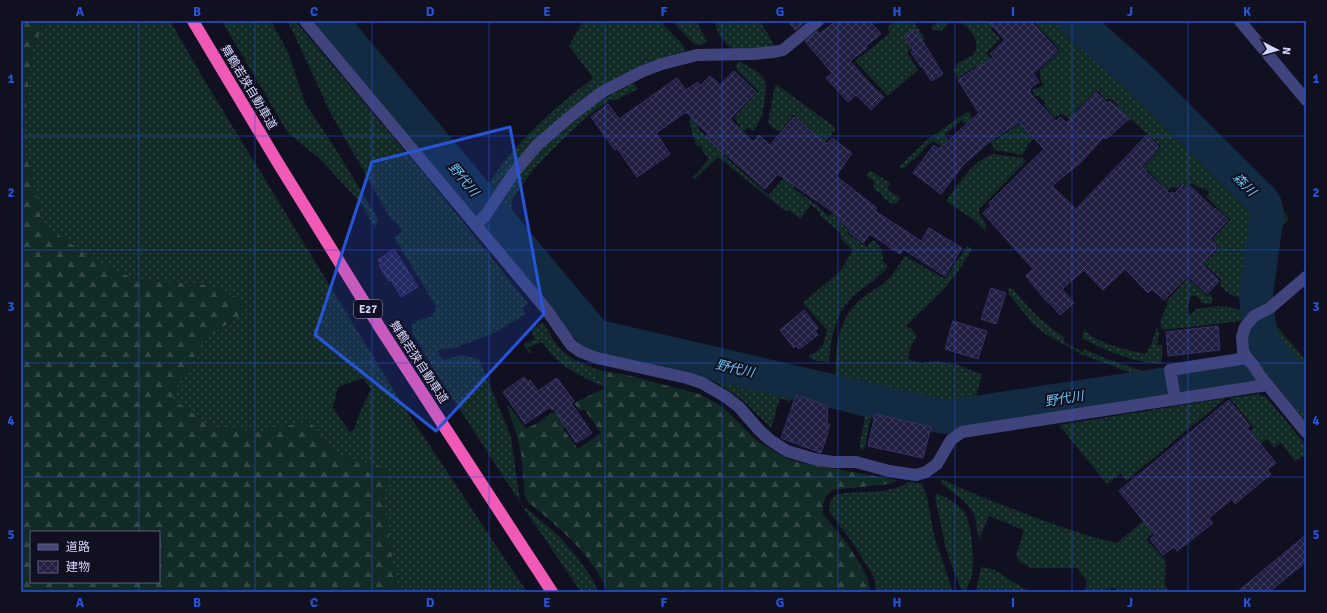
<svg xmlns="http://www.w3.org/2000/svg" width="1327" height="613" viewBox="0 0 1327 613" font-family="Signika,'Noto Sans JP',sans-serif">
  <defs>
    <pattern id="grass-dots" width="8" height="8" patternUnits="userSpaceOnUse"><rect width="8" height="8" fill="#132b27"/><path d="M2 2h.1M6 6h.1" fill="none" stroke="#344947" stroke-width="1.8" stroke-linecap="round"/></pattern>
    <pattern id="forest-firs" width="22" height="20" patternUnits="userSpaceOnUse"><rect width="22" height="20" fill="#132b27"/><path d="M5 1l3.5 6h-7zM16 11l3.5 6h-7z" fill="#344947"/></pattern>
    <pattern id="building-cross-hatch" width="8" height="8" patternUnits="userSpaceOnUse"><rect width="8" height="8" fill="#201e41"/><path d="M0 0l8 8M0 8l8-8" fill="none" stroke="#403e5d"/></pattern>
  </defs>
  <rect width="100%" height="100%" fill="#101021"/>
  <path fill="url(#grass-dots)" fill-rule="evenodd" d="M44,21H170L206,83L402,404L527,592H398L384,505L388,468L340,456L309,421L262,431L213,428L172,398L204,340L242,314L211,285L138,280L98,263L43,224L22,139L32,53ZM363,378L371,389L360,412L354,429L350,432L333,408L338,387Z
    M222,21H271L288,52L305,103L335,148L378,219L375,228L361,203L320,159L288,133Z
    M288,21H295C374,114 453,207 528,304L522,308L526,314L492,334L454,348L437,350L443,360L461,355L479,359L511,437L520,502L436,373L412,332V325L419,320L433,316L436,306L394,237L402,231L396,222L391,219L330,112Z
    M315,21H326L483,208L478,214Z
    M337,21H353L444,133L445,140L487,186C498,170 509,154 523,140C544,117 569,97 593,78L569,46L583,21H660L683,45L685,49L684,54L599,88L497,189L491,190L487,187L481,193Z
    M672,21H696L707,41L700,46L693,43Z
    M714,21H760L776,48L737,51L727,45L720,37Z
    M895,21H913L925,39L907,52L918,70L888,96L855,61L890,33L887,28Z
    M938,21H999L991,29L1000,39L986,53L996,64L982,72L977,66L958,78L953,69C955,68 956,66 957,64C963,58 974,59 976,49C979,38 966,21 954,22C949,22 945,27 941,31L933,30L931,27Z
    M1033,21H1069L1135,81L1258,201L1264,210L1265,223L1249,301C1238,297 1227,295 1220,285L1221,280L1204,264L1219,248L1216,246L1217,244L1213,239L1230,220L1206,197L1210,192C1203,186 1199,190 1192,183L1188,187L1183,183L1177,188L1171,187L1166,193L1144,206L1162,185L1147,170L1141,172L1139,171L1161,147L1132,120L1130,121L1116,108L1118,105L1111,99L1107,100L1097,90L1075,112L1084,123L1081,130L1064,115L1060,114L1055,118L1044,105L1046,103L1039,96H1034L1033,90L1044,85L1040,79L1041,76L1039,70L1059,52V49Z
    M1100,35L1104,36L1200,127L1289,218L1280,229L1279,236L1274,235L1267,278H1263L1272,218L1271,208L1266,201L1139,76L1097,38Z
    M739,61L758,72L766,82C765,100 765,117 753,131L748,128L743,131L739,128L740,125L734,118L758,91L737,70L736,66Z
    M633,83L638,89L613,101L611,99L588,116L557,145L533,170L513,198L511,208L571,284L605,323L795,370L829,375V387L598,333L497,212L502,213L506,207L502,200L524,167L545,145L566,126L603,99Z
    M776,84L836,128L793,188L818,206L828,216L833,213L840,215L836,220L849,230L847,233L867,247L873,240C881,246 883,251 883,261L888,266C880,277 869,284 858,292C836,309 831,336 829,362L817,361L810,358L809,355C823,351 824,343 827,330L803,303L841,270L853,250L841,239V233L819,215L820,212L811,205L800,219L790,211L784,210L718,157L695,179L692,178L709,159L703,152L702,147L696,145C694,134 689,130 690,118L698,112L704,121L697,128L710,140L722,149L725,157L769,195L802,157L800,144L811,130L793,115L781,131L776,130L768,123L774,90Z
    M968,111L982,135L978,137L962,120L944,135L957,149L951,154L934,141L928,145L914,160H912L903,169L899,167L927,140Z
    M977,116L980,117L995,140L1024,120L1038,135L1028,144L1026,149L1022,155L995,150Z
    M993,154L1023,158L1026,161L979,209V214L986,224L985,231L974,220L946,201C959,184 971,162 993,154Z
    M870,170L890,183L887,189L900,198L896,204H892L882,197V194L874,189V181L866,176Z
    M491,217L594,339L830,395L833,407L794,394L790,402L780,398L771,428L745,402L735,395L719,384L697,374L640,363L596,351L586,346L580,341L573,334L553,307L516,265L488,228L487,224Z
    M967,246L972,249L961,267L945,288L906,326L912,329L917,336L910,348L908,359L912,361L923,363L936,361L958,365L967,369L982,374L974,405L1129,378V372L1083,355L1044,333L1033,324L1008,293L1009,288L1013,289C1028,307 1044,325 1064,337V342L1082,352L1084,349L1107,359L1145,372L1147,376L1148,383L943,414L838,389V386L836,385C834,355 836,320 861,299C868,293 876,289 884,283C892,276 899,265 905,256L945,279Z
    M1188,278L1207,296L1211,294L1213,300L1211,304L1202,303L1198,297L1192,295L1188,303L1187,314H1191L1196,309C1211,307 1228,303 1242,312L1241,316L1242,321L1163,330L1161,325V319L1166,308L1167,301Z
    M1270,318L1306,361V385L1269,340L1265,328L1264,320Z
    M543,322C549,333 555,345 565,353C574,361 587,365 598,370L597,378L600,385C573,372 560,367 542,342L528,347L532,353H529L523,344L535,340L531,330Z
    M1255,325C1254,340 1262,351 1271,362H1263L1256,354L1253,353C1248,343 1244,332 1255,325Z
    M1157,326L1159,333L1157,345H1162V355L1161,364C1133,362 1106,351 1082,338L1084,329C1096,344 1128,350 1146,354L1152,342Z
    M1279,371L1306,403V422L1269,378L1271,376L1268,372Z
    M1250,374L1253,381L1178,391L1177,386Z
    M1169,387L1170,392L1167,394L960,425C951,431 946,433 935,430V427L872,412L864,450L860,448V443L865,417L843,411L839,396L943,421Z
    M1258,394L1266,397L1306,445V457H1301L1295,461L1281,443L1274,448L1267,439L1146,539L1166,561L1165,586L1170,592H1119L1112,587L1108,592H1101L1099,591L1098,592H1085L1087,581L1077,568H1031L1019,561L1016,555L1024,530L989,516L979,539C977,532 977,524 975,517C969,501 953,493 941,483V479C968,492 995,502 1023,513C1054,524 1085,536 1117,543L1254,428L1230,398Z
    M1226,398L1126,481L1121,473L1107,484L1059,425Z
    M908,482L920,483L922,484L927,497L935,539L953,592H876L874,577L850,539L830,513L829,506L831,500L836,495L845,493L884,491L902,486Z
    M937,493C946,498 958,503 964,512C972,524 975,561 972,575C971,581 967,587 965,592H962L946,549L935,497Z
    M521,504C534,515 547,525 559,537C568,545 597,581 598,592H581Z
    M981,567C999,569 1001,575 1015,583C1020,587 1026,589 1032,592H976Z"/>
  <path fill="url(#forest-firs)" fill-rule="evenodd" d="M21,21H44L32,53L22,138L43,224L98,263L138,280L211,285L243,300L242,314L204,340L172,398L213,428L262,431L309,421L340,456L388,468L384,505L398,592H21ZM31,532H159V582H31Z
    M598,370L627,375L699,394L715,402L727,411L757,441L784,457L798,462L896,480L895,482L889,484L832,490L825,497L823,505V514L846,542L859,562L868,579L870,592H607C595,556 557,526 528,502L525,496L521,453L517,435L507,406L510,407L525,428C531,427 538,423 543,419C548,416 549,413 555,412L562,417L567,425L563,429L578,449L601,433L584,409L580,411L574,403L605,388C597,382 597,380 598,370Z"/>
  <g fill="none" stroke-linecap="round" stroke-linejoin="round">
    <path stroke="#122b43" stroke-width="34" d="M331,21L595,336L939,416L948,417L1167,384L1280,364
      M1075,21L1136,75L1260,198L1265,205L1267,213L1256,295L1259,325L1263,342L1280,364L1306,395"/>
  </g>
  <path fill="url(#building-cross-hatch)" stroke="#35326a" d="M788,21H806L795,30Z
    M836,21H870L881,34L866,46L867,48L850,61L872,86L884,97L871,110L856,95L848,102L826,78L832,73L805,41L817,31L819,34Z
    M988,21H1031L1058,51L1033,73L1039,82L1030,88L1031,90L1029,92L1056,121L1060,117L1067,123L1096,92L1108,103L1110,101L1129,119L1106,139L1104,137L1081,162L1052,186L1076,209L1147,135L1159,147L1141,167L1170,194L1172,192L1174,194L1183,184L1188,189L1190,186L1214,209L1215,208L1228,220L1210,239L1216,244L1215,245L1217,248L1202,264L1219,281L1207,294L1188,276L1164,300L1152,289L1148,293L1125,269L1103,290L1084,270L1062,289L1074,303L1060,315L1049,302L1048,303L1026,276L1033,269L983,213L991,206L989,203L1044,149L1019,122L990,141L963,165L941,194L913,173L934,145L939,149L979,113L958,80L994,57L990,54L1005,40Z
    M915,29L943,74L931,81L922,66L921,67L911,52L913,50L904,36Z
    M734,71L756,92L730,119L753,142L759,135L770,145L794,117L827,144L832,138L852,153L836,176L877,208L875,211L921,241L929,228L962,248L945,276L903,249L900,254L870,234L863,243L849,232L851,230L838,220L840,217L778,174L765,189L706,137L709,135L686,112L656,133L670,154L637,177L617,148L615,150L591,117L608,104L619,119L677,78L686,90L698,82L700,86L710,76L720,85Z
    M394,249L418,287L401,297L391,280L389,281L379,266L381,264L378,260Z
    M991,288L1006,293L996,324L981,319Z
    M804,310L818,328L815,331L818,335L799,349L796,346L794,348L780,330Z
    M953,321L987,331L978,359L945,349Z
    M1218,326L1220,350L1168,356L1166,332Z
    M524,377L528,382L530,380L538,391L557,378L574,401L571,403L592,433L576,443L554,409L552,410L550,407L525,424L503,392Z
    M796,395L828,406L827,424H830L827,432L828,433L821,453L781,438Z
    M1229,400L1250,426L1247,428L1276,463L1267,470L1271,474L1248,493L1235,504L1232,499L1209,518L1213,523L1177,551L1174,547L1163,555L1150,539L1155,535L1119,491Z
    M875,414L931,427L923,458L868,446Z
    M1306,535V562L1269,592H1237Z"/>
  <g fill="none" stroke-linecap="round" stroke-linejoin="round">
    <path stroke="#3f457c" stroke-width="12" d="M305,21L546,309L571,345L581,352L597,358L687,378L702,383L726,397L739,407L759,430L770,440L787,451L814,459L833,462H856L889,471L916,475L926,472L937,464L951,440L962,432L1267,385
      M1240,21L1306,100
      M476,225L485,216L513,174L537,145L572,115L602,92L641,72L662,64L697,55L752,54L774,52L783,50L818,21
      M1306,277L1270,308L1254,316L1245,327L1242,337L1243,351L1247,358L1253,365L1261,377L1306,432
      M1175,398L1170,370L1247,358"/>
    <path stroke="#f05ab6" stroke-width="12" d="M193,21L278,163L382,331L552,592"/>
  </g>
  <path fill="#2655da" fill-opacity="0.2" stroke="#2655da" stroke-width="3" stroke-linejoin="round" d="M510,127L544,314L436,431L315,335L372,162Z"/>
  <path fill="none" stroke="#2655da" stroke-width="1" stroke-opacity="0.55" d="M139,21V532M255,21V592M372,21V592M489,21V592M605,21V592M722,21V592M838,21V592M955,21V592M1072,21V592M1188,21V592M21,136H1306M21,250H1306M21,363H1306M21,477H1306M139,582V592"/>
  <g text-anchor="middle" stroke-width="4" stroke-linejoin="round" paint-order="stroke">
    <rect fill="#101021" stroke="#999aba" stroke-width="1" x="354" y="300" width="28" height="18" rx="3"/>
    <g font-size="11" font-weight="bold" fill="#d4d5fb">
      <text x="368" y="313">E27</text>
    </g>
    <g font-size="12" fill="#d4d5fb" stroke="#101021">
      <text transform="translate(249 87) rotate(59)" y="4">舞鶴若狭自動車道</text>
      <text transform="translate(419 362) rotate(57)" y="4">舞鶴若狭自動車道</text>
    </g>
    <g font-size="13" font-style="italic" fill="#6cc5f1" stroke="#101021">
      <text transform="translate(464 179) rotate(50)" y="5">野代川</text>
      <text transform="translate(1245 184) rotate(45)" y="5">森川</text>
      <text transform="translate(735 368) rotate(13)" y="5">野代川</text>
      <text transform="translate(1064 398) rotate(-9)" y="5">野代川</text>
    </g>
  </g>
  <rect width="1327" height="613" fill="none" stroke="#101021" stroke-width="44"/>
  <rect x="30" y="531" width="130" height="52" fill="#101021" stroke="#5e5f78"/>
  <rect x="38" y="544" width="20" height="6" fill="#3f457c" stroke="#5e5f78"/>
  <text x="66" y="551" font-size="12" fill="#d4d5fb">道路</text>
  <rect x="38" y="561" width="20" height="12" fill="url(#building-cross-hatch)" stroke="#5e5f78"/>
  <text x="66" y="571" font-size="12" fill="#d4d5fb">建物</text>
  <g transform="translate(1277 50) rotate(96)" stroke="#101021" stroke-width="3" paint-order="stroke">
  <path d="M0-3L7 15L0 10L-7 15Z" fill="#d4d5fb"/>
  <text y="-6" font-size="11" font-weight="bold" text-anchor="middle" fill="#d4d5fb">N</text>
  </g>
  <rect x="22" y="22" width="1283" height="569" fill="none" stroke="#2655da" stroke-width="1.5"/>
  <g font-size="13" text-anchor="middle" font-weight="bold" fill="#2655da">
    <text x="80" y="16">A</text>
    <text x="197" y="16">B</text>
    <text x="314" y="16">C</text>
    <text x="430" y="16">D</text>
    <text x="547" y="16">E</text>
    <text x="664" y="16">F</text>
    <text x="780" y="16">G</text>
    <text x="897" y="16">H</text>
    <text x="1013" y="16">I</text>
    <text x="1130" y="16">J</text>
    <text x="1247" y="16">K</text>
    <text x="11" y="83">1</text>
    <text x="1316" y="83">1</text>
    <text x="11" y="197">2</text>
    <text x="1316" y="197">2</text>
    <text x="11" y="311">3</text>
    <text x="1316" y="311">3</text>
    <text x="11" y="425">4</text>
    <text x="1316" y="425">4</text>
    <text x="11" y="539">5</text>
    <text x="1316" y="539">5</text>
    <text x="80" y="607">A</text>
    <text x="197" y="607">B</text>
    <text x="314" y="607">C</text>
    <text x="430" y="607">D</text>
    <text x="547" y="607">E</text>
    <text x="664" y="607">F</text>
    <text x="780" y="607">G</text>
    <text x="897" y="607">H</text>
    <text x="1013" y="607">I</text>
    <text x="1130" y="607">J</text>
    <text x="1247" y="607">K</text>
  </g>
</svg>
